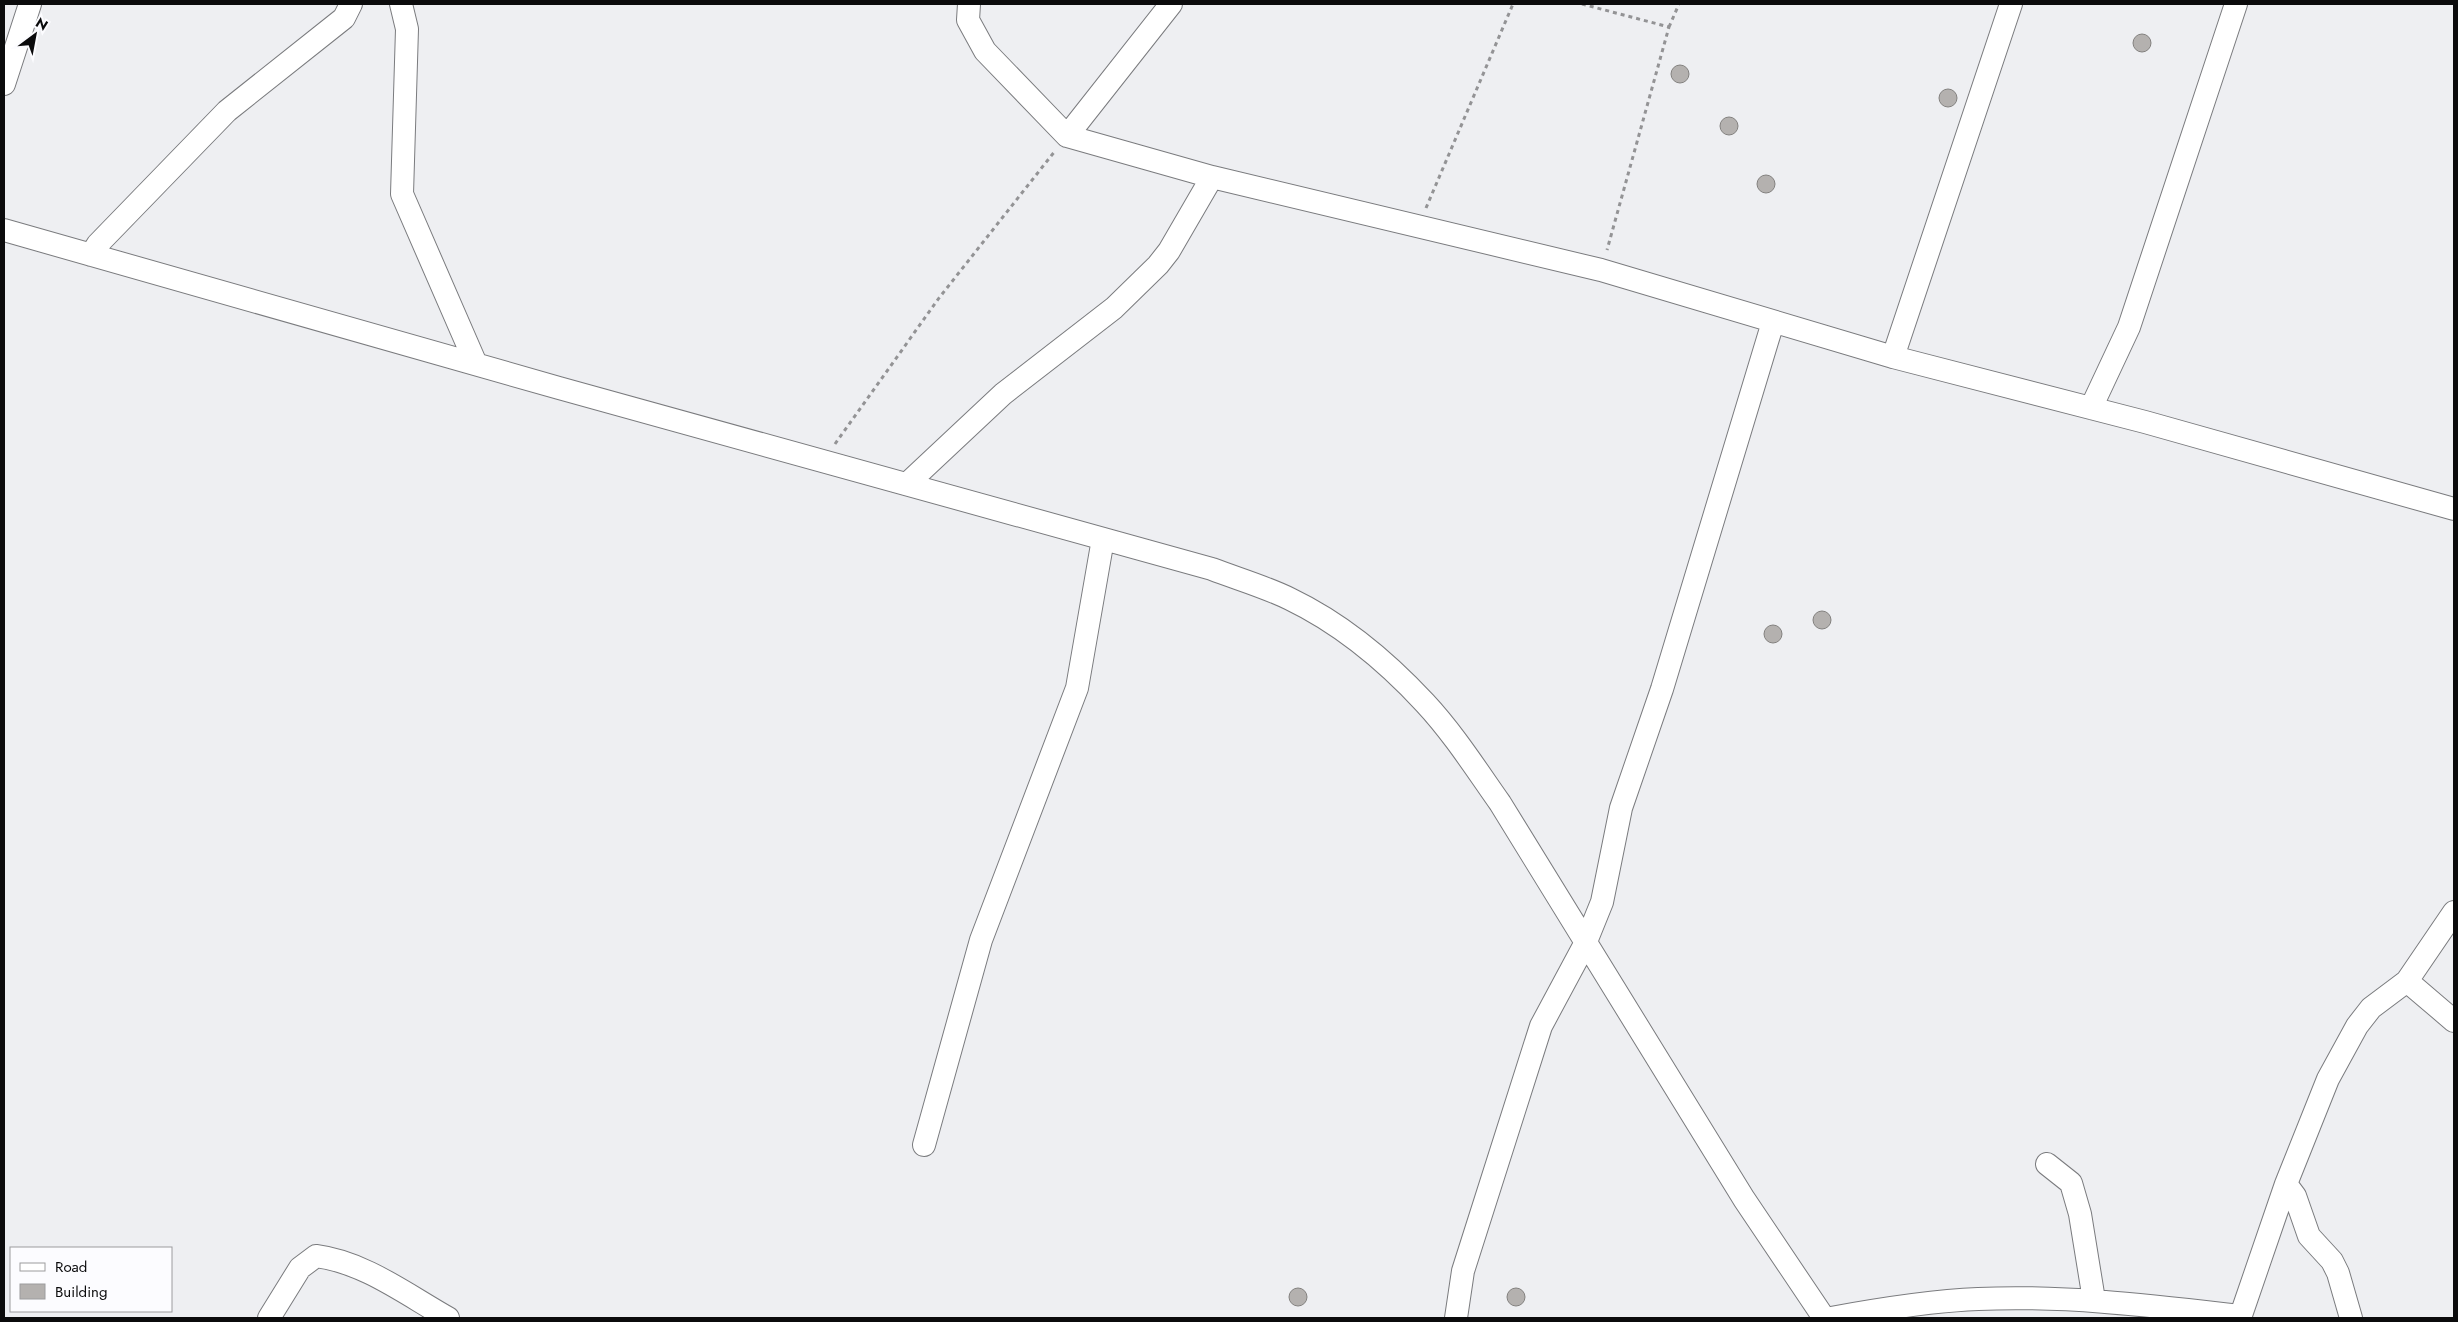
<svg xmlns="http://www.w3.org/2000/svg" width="2458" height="1322" viewBox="0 0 2458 1322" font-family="Jost,sans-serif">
  <rect width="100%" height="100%" fill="#eeeff2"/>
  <path fill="#b4b1af" stroke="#83817f" d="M2133 43a9 9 0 1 1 18 0a9 9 0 1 1-18 0Z
    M1671 74a9 9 0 1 1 18 0a9 9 0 1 1-18 0Z
    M1939 98a9 9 0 1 1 18 0a9 9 0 1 1-18 0Z
    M1720 126a9 9 0 1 1 18 0a9 9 0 1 1-18 0Z
    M1757 184a9 9 0 1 1 18 0a9 9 0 1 1-18 0Z
    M1813 620a9 9 0 1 1 18 0a9 9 0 1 1-18 0Z
    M1764 634a9 9 0 1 1 18 0a9 9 0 1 1-18 0Z
    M1507 1297a9 9 0 1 1 18 0a9 9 0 1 1-18 0Z
    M1289 1297a9 9 0 1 1 18 0a9 9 0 1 1-18 0Z"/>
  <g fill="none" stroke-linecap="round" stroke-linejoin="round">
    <defs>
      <path id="minor" d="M401,4L407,29L402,194L476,364
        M969,4L968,20L985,51L1067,136L1212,177
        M4,84L30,4
        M1067,136L1171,4
        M4,230L559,388L1212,569C1238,579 1266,587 1290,599C1340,623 1387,662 1425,703C1453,733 1476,769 1500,803L1744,1199L1824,1318
        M91,255L98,244L227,111L344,18L351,4
        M1893,357L2011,4
        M2091,408L2129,327L2236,4
        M907,484L1003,394L1114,308L1158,265L1169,251L1212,177L1601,270L1893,357L2145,422L2454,509
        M2407,981L2454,1021
        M924,1145L981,940L1077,688L1103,539
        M2047,1164L2071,1183L2080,1214L2094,1300
        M2286,1184L2295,1196L2309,1236L2332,1261L2338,1273L2351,1318
        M269,1318L300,1268L316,1256C364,1262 407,1295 448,1318
        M1456,1318L1463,1271L1541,1026L1585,944L1602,902L1621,808L1662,689L1773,322
        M1831,1318C1880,1309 1929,1301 1978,1299C2066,1295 2154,1306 2241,1316
        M2240,1318L2286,1184L2328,1079L2357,1026L2371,1008L2407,981L2454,912"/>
    </defs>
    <use href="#minor" stroke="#7a7b7e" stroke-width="24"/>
    <path stroke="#939395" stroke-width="3" stroke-dasharray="4 4" stroke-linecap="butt" d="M1582,4L1669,27L1607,250
      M1669,27L1679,4
      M1426,208L1513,4
      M835,444L939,298L1055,151"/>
    <use href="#minor" stroke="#fff" stroke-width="22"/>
  </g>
  <rect width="2458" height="1322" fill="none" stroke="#0b0b0c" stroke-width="10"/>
  <rect x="10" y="1247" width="162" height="65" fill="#fcfcff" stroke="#9c9c9e"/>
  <rect x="20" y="1263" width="25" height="8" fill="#ffffff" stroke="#9c9c9e"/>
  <text x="55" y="1272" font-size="15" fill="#0b0b0c">Road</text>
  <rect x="20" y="1284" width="25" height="15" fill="#b4b1af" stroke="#9c9c9e"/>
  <text x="55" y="1297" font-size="15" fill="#0b0b0c">Building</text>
  <g transform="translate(35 35) rotate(32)" stroke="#fcfcff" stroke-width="4" paint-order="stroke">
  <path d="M0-4L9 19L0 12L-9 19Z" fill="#0b0b0c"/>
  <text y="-8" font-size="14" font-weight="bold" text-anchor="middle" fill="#0b0b0c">N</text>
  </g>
</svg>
